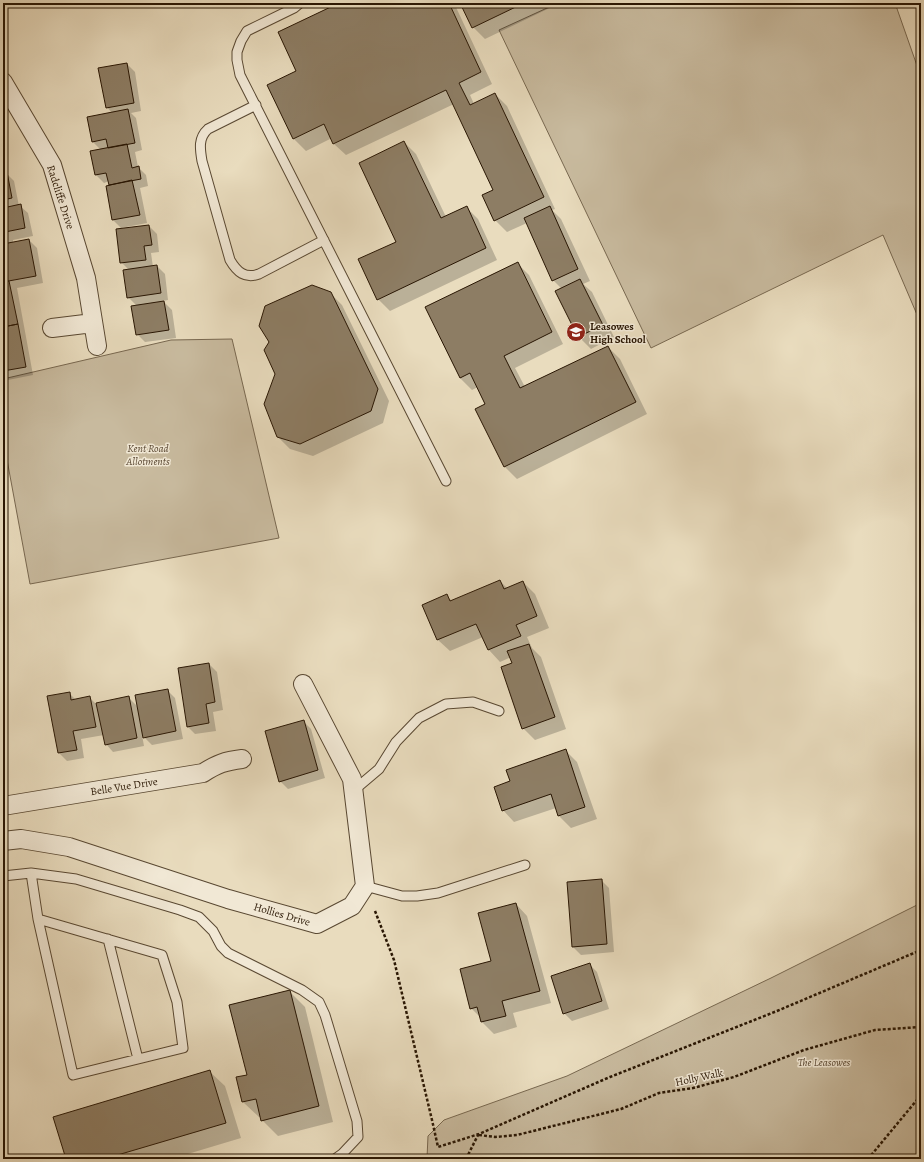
<svg xmlns="http://www.w3.org/2000/svg" width="924" height="1162" viewBox="0 0 924 1162" font-family="Alegreya,serif">
  <rect width="100%" height="100%" fill="#e9dcbe"/>
  <filter id="stains"><feTurbulence type="fractalNoise" baseFrequency=".005" numOctaves="4"/><feColorMatrix values="0 0 0 0 .2 0 0 0 0 .09 0 0 0 0 .02 0 0 0 .5 -.17"/></filter>
  <radialGradient id="worn" r=".72"><stop offset=".6" stop-color="#630" stop-opacity="0"/><stop offset="1" stop-color="#630" stop-opacity=".3"/></radialGradient>
  <path fill="#c8ba9e" stroke="#786850" d="M558,3H895L921,77V324L883,235L651,348L499,30Z
    M232,339L279,538L30,584L3,438V379L171,340Z
    M921,903V1159H425L427,1158L428,1136L444,1120L567,1076L771,978Z"/>
  <path fill="#0003" d="M342,3H454L492,84L470,95L474,104L495,94L507,106L555,209L552,210L561,219L590,281L583,284L592,292L614,337L591,349L579,337L557,292L562,289L553,280L527,223L507,232L495,220L494,190L454,104L346,155L334,144L332,138L306,151L294,139L269,86L298,72Z
    M461,3H560L485,39L473,27Z
    M127,64L135,72L141,111L131,113L136,118L142,150L135,152L138,167L146,175L148,186L140,188L147,223L121,228L113,220L107,186H110L109,181L104,183L96,175L101,150L92,141L112,113L107,107Z
    M404,142L416,154L446,217L466,207L478,219L497,260L390,311L378,299L397,242Z
    M6,173L14,181L19,206H20L28,213L33,236L13,240V243L29,240L37,248L43,283L17,288L33,375L3,381V174Z
    M149,226L157,234L159,252L151,253L153,267L157,266L165,274L168,300L163,301L172,310L176,338L145,342L137,334V306L128,297L129,270L121,262Z
    M517,263L529,275L563,344L515,368L525,387L608,347L620,359L647,414L517,479L505,467L477,410L486,405L478,387L472,390L460,378L426,308Z
    M330,293L342,305L389,401L383,423L313,456L290,449L277,436V374L270,342Z
    M500,581L508,589L523,582L535,594L549,628L527,637L532,648L541,657L566,729L535,740L523,728L513,664L511,657L500,662L489,650L483,637L450,651L438,640L447,596L452,601Z
    M209,664L217,672L223,710L213,712L216,731L195,734L187,726Z
    M167,690L175,698L183,739L152,745L142,735L144,746L113,752L106,744L104,735L81,739L84,758L67,761L59,753L69,693L76,700L90,698L96,704L129,698L139,708Z
    M303,721L311,729L325,778L288,789L280,781Z
    M565,750L577,762L597,819L571,828L559,816L556,808L514,822L503,810L511,782Z
    M601,880L609,888L614,952L581,955L573,947L568,883Z
    M516,904L527,916L551,1003L513,1013L517,1027L494,1034L482,1022L481,1018L471,1008L492,962Z
    M589,964L597,972L609,1009L572,1021L564,1013Z
    M289,991L305,1007L333,1122L278,1136L262,1120L261,1117H259L243,1102L237,1078L248,1075Z
    M209,1071L225,1086L241,1138L171,1159H67Z"/>
  <path fill="#8d7d64" stroke="#291603" d="M339,3H449L481,72L459,83L470,105L495,93L544,197L494,221L482,195L493,190L446,90L333,144L324,124L293,139L267,85L296,71L278,32Z
    M460,3H524L472,28Z
    M127,63L134,103L106,108L98,68Z
    M128,109L135,143L108,148L106,139L92,142L87,117Z
    M404,141L441,218L467,206L486,248L377,300L358,259L396,242L359,163Z
    M127,144L132,168L139,166L141,179L109,185L106,173L95,175L90,151Z
    M7,172L12,198L3,200V173Z
    M132,180L140,215L112,220L106,186Z
    M21,204L25,228L5,232L7,243L3,244V208Z
    M550,206L578,269L552,281L524,218Z
    M149,225L152,245L144,246L146,260L120,263L116,229Z
    M29,239L36,276L3,282V244Z
    M518,262L552,332L504,356L520,388L608,346L636,402L504,467L475,409L485,404L470,373L460,378L425,307Z
    M157,265L161,293L127,298L123,270Z
    M580,279L603,325L578,337L555,291Z
    M9,281L18,324L3,327V282Z
    M312,285L331,292L378,389L371,411L300,444L277,437L264,404L275,374L264,350L269,342L259,326L265,306Z
    M164,301L169,330L136,335L131,306Z
    M18,324L26,367L3,371V327Z
    M500,580L504,589L523,581L537,616L516,625L521,636L488,650L476,624L437,640L422,605L447,594L450,601Z
    M529,644L555,717L522,729L501,667L512,663L507,651Z
    M209,663L215,702L206,704L209,723L187,727L178,668Z
    M168,689L176,731L143,738L135,695Z
    M70,692L71,700L90,696L96,727L73,731L77,750L58,753L47,696Z
    M129,696L137,738L105,745L96,703Z
    M304,720L318,770L279,782L265,731Z
    M566,749L585,807L558,816L551,794L502,811L494,787L510,781L506,770Z
    M602,879L607,944L572,947L567,882Z
    M516,903L540,991L502,1001L506,1016L481,1022L477,1007L470,1009L460,969L491,961L478,913Z
    M590,963L602,1001L563,1014L551,976Z
    M290,990L319,1106L261,1121L256,1099L242,1102L236,1077L247,1075L229,1005Z
    M210,1070L226,1123L104,1159H66L53,1117Z"/>
  <g fill="none" stroke-linecap="round" stroke-linejoin="round">
    <defs>
      <path id="lane" d="M300,3L294,8L247,31L241,41L237,52V60L240,75L446,481
        M256,105L208,129C198,138 200,149 202,161L230,260C237,272 245,279 259,274L324,240
        M353,791L379,769L396,742L419,718L446,704L473,702L499,711
        M31,873L76,879L180,910L199,917L213,931L221,946L228,953L302,990L319,1002L325,1015L357,1121L358,1137L342,1154L335,1159
        M3,876L31,873L38,919L73,1075L183,1048L177,1002L162,955L38,919
        M365,886L402,896H417L438,893L525,865
        M108,939L138,1059"/>
      <path id="street" d="M3,82L52,165L86,278L97,346
        M52,328L93,323
        M3,806L203,773C217,764 225,761 242,759
        M3,841L21,839L69,847L228,899L317,924L352,906L365,886L352,779L303,684"/>
    </defs>
    <use href="#lane" stroke="#594832" stroke-width="11"/>
    <use href="#street" stroke="#594832" stroke-width="20"/>
    <path stroke="#291603" stroke-width="2.5" stroke-dasharray="3 2" stroke-linecap="butt" d="M375,911L394,960L432,1120L438,1147L479,1134L610,1077L777,1011L921,950
      M479,1135L495,1137L517,1135L621,1109L659,1093L693,1088L734,1077L804,1050L875,1030L921,1027
      M466,1159L478,1135
      M868,1159L921,1095"/>
    <use href="#lane" stroke="#f1e8d5" stroke-width="9"/>
    <use href="#street" stroke="#f1e8d5" stroke-width="18"/>
  </g>
  <defs>
    <symbol id="school-disc" viewBox="-11 -11 22 22"><circle r="9.5" fill="#8f2418" stroke="#f1e8d5"/><path d="M0-5L7-2L0 1L-7-2ZM-4 1L0 2.5L4 1V4Q0 6-4 4Z" fill="#fff"/></symbol>
  </defs>
  <g fill-rule="evenodd">
    <use href="#school-disc" x="565" y="321" width="22" height="22"/>
  </g>
  <g text-anchor="middle" stroke-width="3" stroke-linejoin="round" paint-order="stroke">
    <g font-size="11" fill="#291603" stroke="#f1e8d5">
      <text transform="translate(61 197) rotate(72)" y="4">Radcliffe Drive</text>
      <text transform="translate(124 786) rotate(-9)" y="4">Belle Vue Drive</text>
      <text transform="translate(282 914) rotate(16)" y="4">Hollies Drive</text>
      <text transform="translate(699 1077) rotate(-12)" y="4">Holly Walk</text>
    </g>
    <g font-size="11" font-weight="bold" fill="#291603" stroke="#f1e8d5" text-anchor="start">
      <text x="590" y="330">Leasowes<tspan x="590" dy="13">High School</tspan></text>
    </g>
    <g font-size="11" font-style="italic" fill="#594732" stroke="#f1e8d5">
      <text x="148" y="452">Kent Road<tspan x="148" dy="13">Allotments</tspan></text>
      <text x="824" y="1066">The Leasowes</text>
    </g>
  </g>
  <rect width="924" height="1162" fill="none" stroke="#e9dcbe" stroke-width="16"/>
  <rect x="4" y="4" width="916" height="1154" fill="none" stroke="#291603" stroke-width="2"/>
  <rect x="8" y="8" width="908" height="1146" fill="none" stroke="#291603"/>
  <rect width="100%" height="100%" filter="url(#stains)"/>
  <rect width="100%" height="100%" fill="url(#worn)"/>
</svg>
